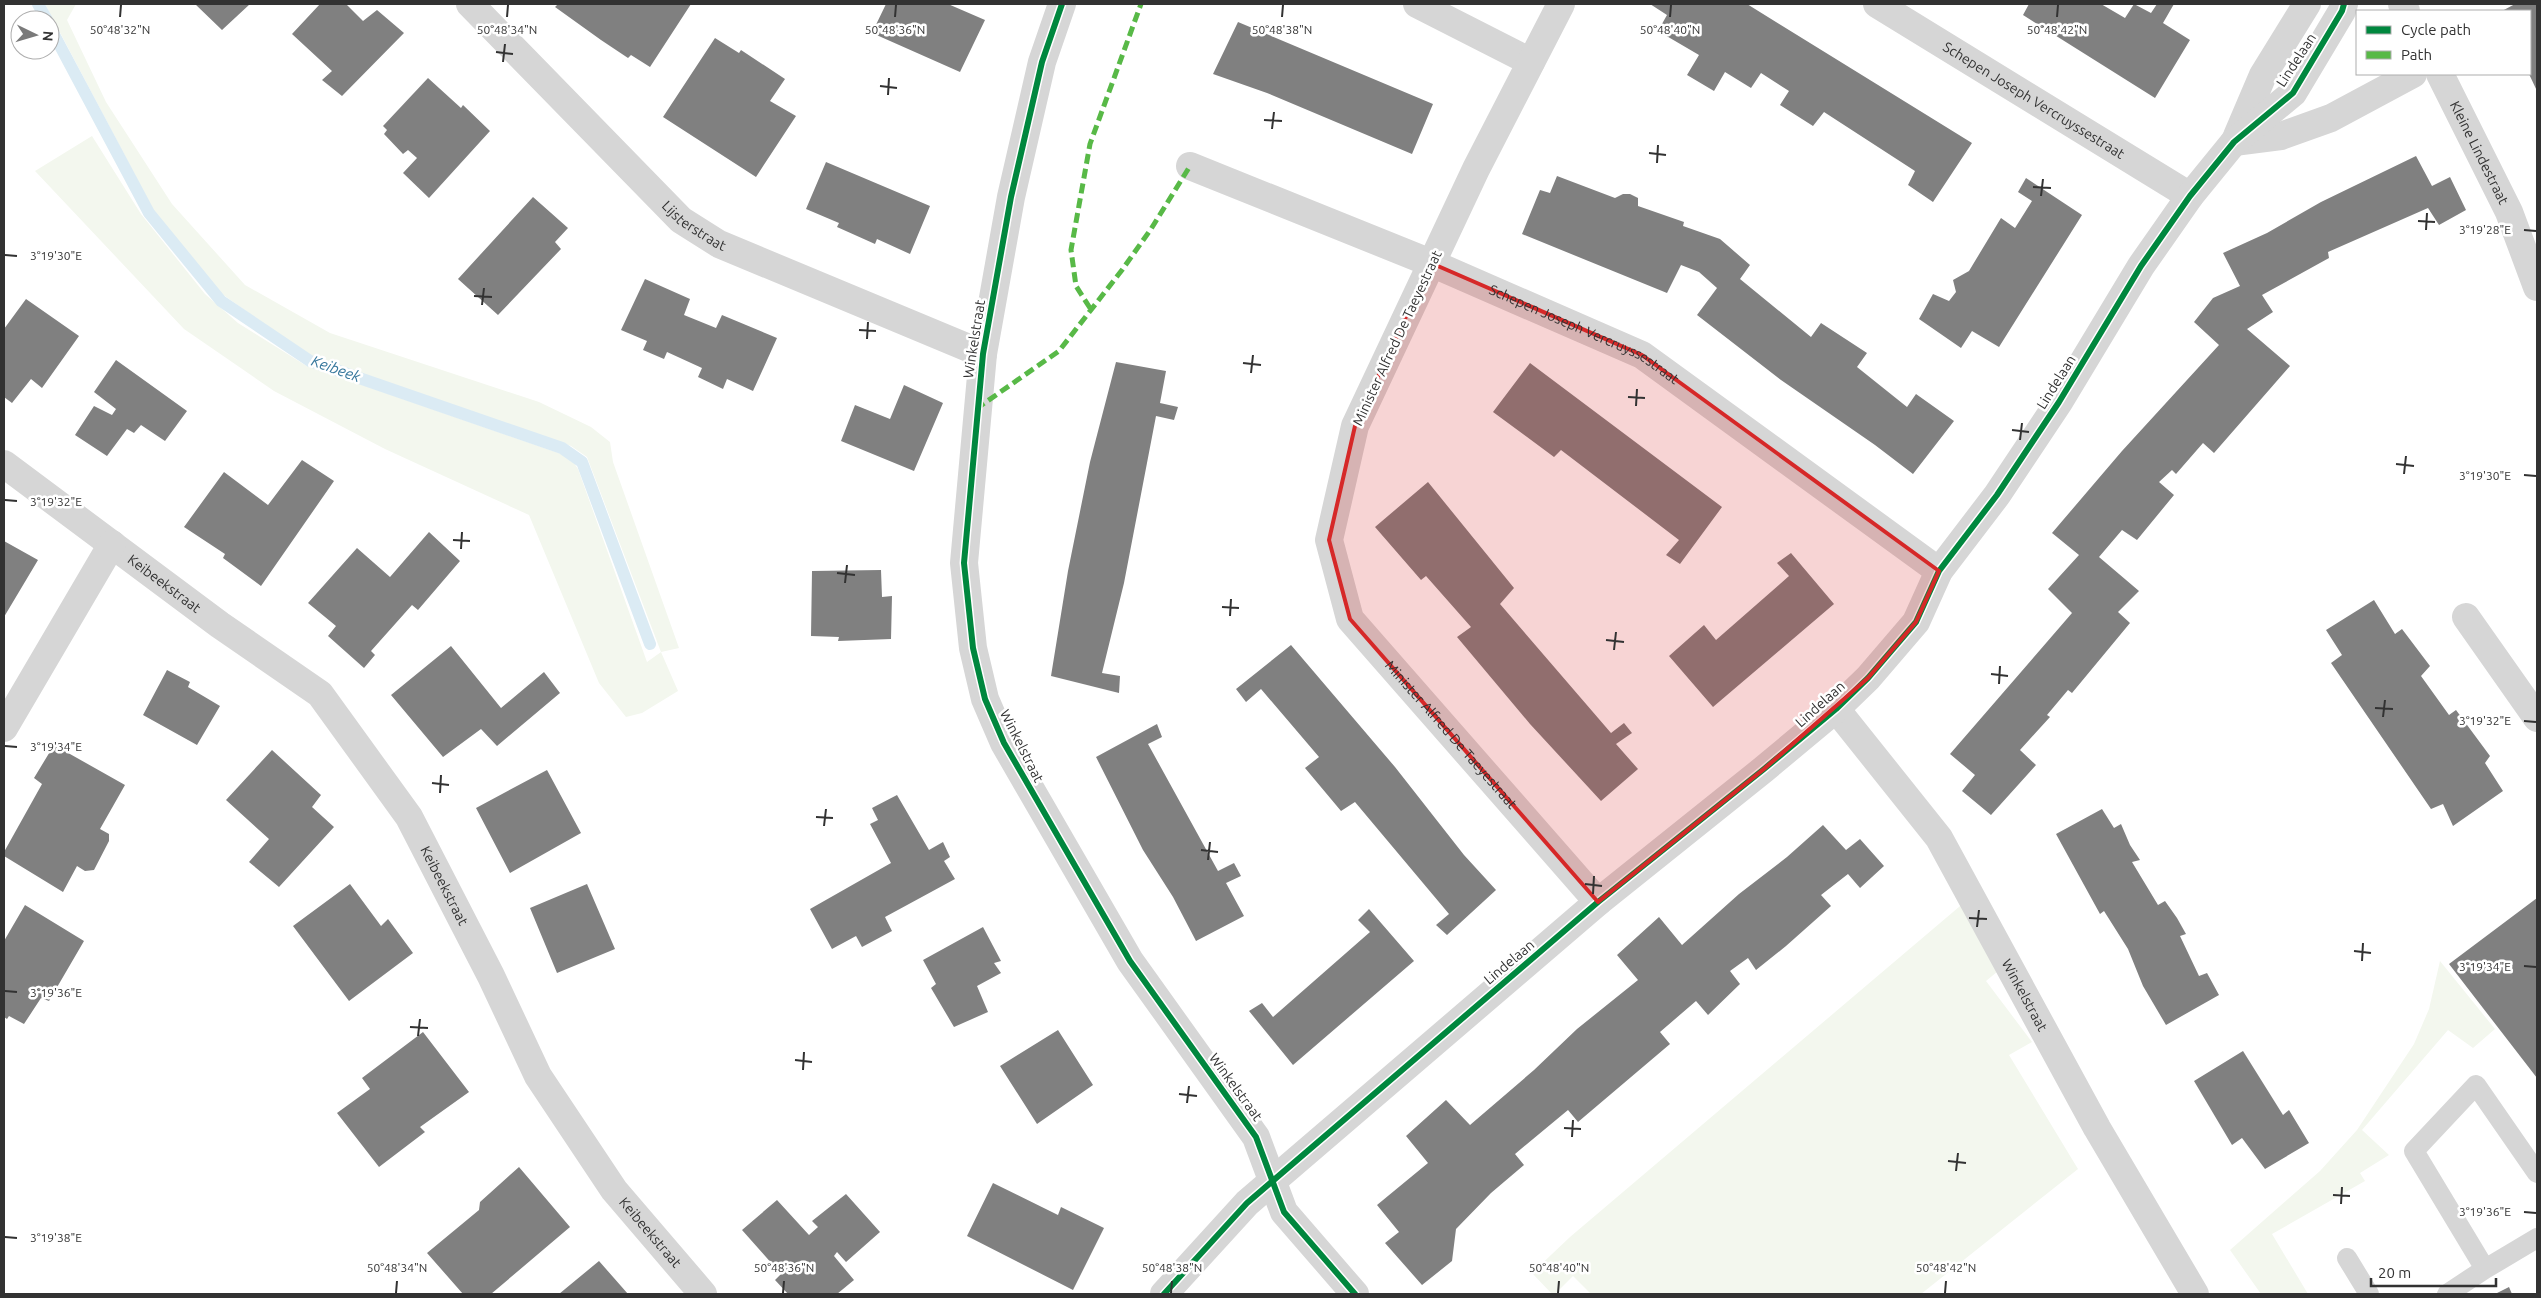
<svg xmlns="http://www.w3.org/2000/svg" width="2541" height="1298" viewBox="0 0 2541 1298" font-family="Ubuntu,sans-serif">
  <rect width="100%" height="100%" fill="#fff"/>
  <path fill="#f3f7ee" d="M45,4H76L67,20L106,102L172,204L245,285L330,333L539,402L591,427L610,442L613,462L679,648L661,652L678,691L642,713L626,717L599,683L529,515L385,449L274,391L184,329L35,171L92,136L141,214L205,294L238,323L305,365L570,457L578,469L647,662L661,652L587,457L571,446L313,358L222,294L154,211Z
    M1966,901L2009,962L1986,981L2032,1042L2009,1055L2078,1169L1921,1294H1591L1573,1276L1555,1294H1552L1532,1273L1570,1237Z
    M2440,961L2495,1029L2473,1048L2448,1030L2362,1130L2389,1155L2360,1173L2365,1181L2272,1234L2308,1294H2261L2230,1250L2320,1171L2357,1130L2414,1044L2429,1009Z"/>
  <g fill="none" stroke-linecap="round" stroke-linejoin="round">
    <path stroke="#dbebf4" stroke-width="12" d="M38,4L47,20
      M50,27L149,213L221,301L310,361L562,448L582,462L650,644"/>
  </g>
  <path fill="#808080" d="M195,4H250L222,30Z
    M320,4H346L363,21L377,10L404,33L342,96L322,80L332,71L292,34Z
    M558,4H691L650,67L631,55L628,58L601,40L555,7Z
    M886,4H948L985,20L960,72L872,33Z
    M1650,4H1747L1972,143L1933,202L1908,185L1915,171L1824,112L1813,126L1780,105L1789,91L1761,73L1751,88L1725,72L1714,91L1687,75L1699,55L1658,31L1667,15Z
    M2029,4H2101L2125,18L2134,4L2151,13L2157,4H2174L2163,23L2190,40L2155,98L2023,15Z
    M2515,4H2537V91L2529,74L2530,11H2502Z
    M1238,22L1433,104L1412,154L1267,93L1213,74Z
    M715,38L739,53L741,50L785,79L770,101L796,116L756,177L663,117Z
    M428,78L461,108L463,105L490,131L429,198L403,173L417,158L408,150L403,154L384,134L387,130L383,126Z
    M2416,156L2432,186L2450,177L2466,210L2439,225L2428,208L2328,252L2329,258L2262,295L2273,312L2247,329L2290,366L2214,453L2203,443L2176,474L2172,470L2159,482L2174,495L2137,540L2122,530L2099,557L2139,591L2118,612L2130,623L2072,693L2068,690L2047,715L2050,717L2020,750L2036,765L1991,815L1962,791L1975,775L1950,754L2072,613L2048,589L2079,555L2052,533L2122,451L2219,345L2194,322L2213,298L2240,286L2223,253L2267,233L2321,202Z
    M826,162L930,206L910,254L877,239L875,244L837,227L839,223L806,209Z
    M1557,176L1615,198L1623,194H1630L1638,198V206L1684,222L1683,226L1720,239L1750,265L1740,279L1811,337L1821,323L1867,353L1857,367L1907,407L1916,394L1954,421L1913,474L1875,445L1781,380L1697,315L1717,288L1699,272L1681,265L1667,293L1522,234L1540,190L1550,193Z
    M2026,178L2082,215L1999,347L1972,331L1961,348L1919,319L1933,294L1949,301L1956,292L1953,280L1969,271L2001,218L2015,228L2032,201L2018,192Z
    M533,197L568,228L555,242L561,249L498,315L458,279Z
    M645,279L690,299L684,315L716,328L722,315L777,338L753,391L727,379L723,389L698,377L702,368L667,352L664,359L643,350L647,341L621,330Z
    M26,299L79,336L42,388L31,379L12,403L4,397V329Z
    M116,360L187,411L165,441L141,425L134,433L127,429L107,456L75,435L94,406L112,415L116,409L94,392Z
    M1116,362L1166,371L1160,403L1178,407L1174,420L1156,416L1124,583L1102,673L1120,676L1119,693L1051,676L1068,571L1090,462Z
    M1530,363L1722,507L1680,564L1666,555L1679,540L1561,450L1554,457L1493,412Z
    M904,385L943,403L914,471L841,441L855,405L890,419Z
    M302,460L334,481L261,586L223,558L225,554L184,527L224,472L268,505Z
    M1428,482L1514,588L1500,604L1611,733L1624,723L1632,733L1616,744L1638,769L1601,801L1530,724L1457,637L1471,627L1426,576L1421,580L1375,527Z
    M429,532L460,561L418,610L412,605L371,651L375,655L364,668L328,636L336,626L308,603L357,548L390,577Z
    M4,541L38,560L4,617Z
    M1791,553L1834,604L1713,707L1669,656L1704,625L1716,640L1789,576L1777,563Z
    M881,570L882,597L892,596L891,639L838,641L839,637L811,636L812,571Z
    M2374,600L2395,634L2402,629L2430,666L2421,676L2449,715L2456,710L2490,756L2485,763L2503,791L2453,826L2443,804L2431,809L2331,663L2342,655L2326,630Z
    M1291,645L1395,767L1464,855L1496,890L1447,935L1436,925L1449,914L1355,802L1341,811L1305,768L1319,757L1261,689L1246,702L1236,689Z
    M451,646L501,708L544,672L560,693L497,746L481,729L443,757L391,695Z
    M167,670L190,682L188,687L220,706L197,745L143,715Z
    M1157,724L1162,737L1148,744L1218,871L1234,863L1241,876L1226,883L1244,916L1196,941L1173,897L1143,850L1096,757Z
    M54,745L125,785L100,829L109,834V841L94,870L85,871L77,866L63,892L4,856V852L42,784L34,778Z
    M272,750L321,795L312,807L334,827L279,887L249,862L269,839L226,800Z
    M547,770L581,833L510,873L476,808Z
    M897,795L929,850L943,842L950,857L944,861L955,879L885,917L892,931L862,947L856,936L832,949L810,909L891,863L870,824L878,820L872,808Z
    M2102,809L2114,828L2121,824L2130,845L2140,860L2132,862L2158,905L2165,901L2177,918L2186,934L2180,936L2199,976L2207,973L2219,995L2166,1025L2143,986L2128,949L2104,911L2100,914L2056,834Z
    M1823,825L1846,850L1860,839L1884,866L1860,888L1848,874L1821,895L1831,906L1786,946L1756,970L1748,958L1730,971L1740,984L1708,1015L1696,1001L1660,1032L1670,1044L1578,1122L1568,1110L1515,1154L1524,1165L1491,1193L1456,1229L1452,1261L1422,1285L1385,1243L1399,1232L1377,1205L1428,1163L1406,1136L1446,1100L1470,1125L1534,1070L1577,1029L1638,980L1617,955L1659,917L1682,945L1739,894L1787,857Z
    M350,884L381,926L388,919L413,953L349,1001L293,926Z
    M587,884L615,949L557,973L530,908Z
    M2537,898V1078L2449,964Z
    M25,905L84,941L49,1001L41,998L24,1024L9,1016L7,1019L4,1017V941Z
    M1369,909L1414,961L1293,1065L1249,1011L1262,1003L1273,1017L1370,932L1358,920Z
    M983,927L1001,961L994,963L1001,973L977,986L988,1012L954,1027L931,988L936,984L923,960Z
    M1058,1030L1093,1085L1037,1124L1000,1066Z
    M423,1032L469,1092L420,1127L425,1132L379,1167L337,1113L370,1089L362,1078Z
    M2243,1051L2283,1115L2289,1110L2309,1143L2265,1169L2242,1138L2232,1145L2194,1081Z
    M519,1167L570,1227L491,1294H463L427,1253L479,1210L480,1202Z
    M993,1183L1058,1215L1061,1207L1104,1228L1073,1290L967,1236Z
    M846,1194L880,1232L846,1262L837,1252L834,1256L854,1280L837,1294H788L775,1280L781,1274L742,1230L777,1200L809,1235L818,1227L812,1221Z
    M599,1261L628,1294H559Z
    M2509,1287L2512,1294H2495Z"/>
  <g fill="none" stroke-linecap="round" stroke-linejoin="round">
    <path stroke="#d6d6d6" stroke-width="20" d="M2537,1173L2476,1085L2414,1151L2485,1269L2537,1238
      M2347,1258L2369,1294
      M2447,1294L2485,1269"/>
    <g stroke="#d6d6d6" stroke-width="28">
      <path id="s1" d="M470,4L681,220L719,244L983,354"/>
      <path d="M1062,4L1042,62L1011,197L983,354L964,563L973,648L985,699L1004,743L1130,961L1256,1137L1284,1212L1355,1294"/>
      <path d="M1417,4L1531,62"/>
      <path id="s2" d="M1561,4L1476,169L1355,426L1329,540L1350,619L1598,902"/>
      <path id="s3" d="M1877,4L2190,196"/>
      <path d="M2402,4L2406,11"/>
      <path id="s4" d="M2440,74L2509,212L2537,287"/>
      <path d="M2237,136L2263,75L2307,4"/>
      <path d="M2234,142L2281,136L2331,118L2413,74"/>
      <path id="s5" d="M1190,166L1431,263L1642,355L1939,571"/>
      <path id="s6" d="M4,464L220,625L320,694L409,817L491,976L538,1076L614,1190L703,1294"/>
      <path d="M2466,617L2537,718"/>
      <path id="s7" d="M1836,709L1939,838L2097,1128L2195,1294"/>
      <path d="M4,728L112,544"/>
      <path d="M1164,1294L1247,1203L1598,902L1764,769L1836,709L1868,678L1916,622L1939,571L1997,495L2059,402L2141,266L2190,196L2234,142L2293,93L2342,11L2344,4"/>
    </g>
    <path stroke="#58b947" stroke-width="5" stroke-dasharray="10 5" stroke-linecap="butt" d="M1090,308L1076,286L1071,250L1090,144L1141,4
      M976,409L1059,351L1122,270L1151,229L1190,166"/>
    <defs>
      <path id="cycleway" d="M1062,4L1042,62L1011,197L983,354L964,563L973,648L985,699L1004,743L1130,961L1256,1137L1284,1212L1355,1294
        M1164,1294L1247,1203L1598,902L1764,769L1836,709L1868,678L1916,622L1939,571L1997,495L2059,402L2141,266L2190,196L2234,142L2293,93L2342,11L2344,4"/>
    </defs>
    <use href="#cycleway" stroke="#fff" stroke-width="9"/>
    <use href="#cycleway" stroke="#00873e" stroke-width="6"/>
  </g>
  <path fill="#d62828" fill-opacity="0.2" stroke="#d62828" stroke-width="4" stroke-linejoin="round" d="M1431,263L1642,355L1939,571L1916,622L1868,678L1764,769L1598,902L1350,619L1329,540L1355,426Z"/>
  <path fill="none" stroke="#323232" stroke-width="2" d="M120,17L121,5M507,17L508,5M895,17L896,5M1282,17L1283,5M1670,17L1671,5M2057,17L2058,5M496,52L513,54M503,62L505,44M880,86L897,88M888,95L889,78M1264,120L1282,121M1272,129L1274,112M1649,153L1666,155M1657,163L1658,145M2033,187L2051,188M2041,196L2043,179M2418,221L2435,222M2426,230L2427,213M2524,230L2536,231M5,255L17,256M474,296L492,297M482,305L484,288M859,330L876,331M867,339L868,322M1243,363L1261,365M1251,373L1253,355M1628,397L1645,398M1636,406L1637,389M2012,430L2029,432M2020,440L2022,423M2396,464L2414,466M2404,474L2406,456M2524,475L2536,476M5,500L17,501M453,540L470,541M461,549L462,532M837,573L855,575M845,583L847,565M1222,607L1239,608M1230,616L1231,599M1606,640L1624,642M1614,650L1616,632M1991,674L2008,676M1999,684L2000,666M2375,708L2393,709M2383,717L2385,700M2524,721L2536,722M5,746L17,747M432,783L449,785M440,793L441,775M816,817L833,818M824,826L826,809M1201,850L1218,852M1208,860L1210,842M1585,884L1602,886M1593,894L1594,876M1969,918L1987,919M1977,927L1979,910M2354,951L2371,953M2362,961L2363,943M2524,966L2536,967M5,991L17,992M410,1027L428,1028M418,1036L420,1019M795,1060L812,1062M803,1070L804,1052M1179,1094L1197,1096M1187,1103L1189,1086M1564,1128L1581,1129M1572,1137L1573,1120M1948,1161L1966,1163M1956,1171L1958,1153M2333,1195L2350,1196M2341,1204L2342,1187M2524,1212L2536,1213M5,1237L17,1238M396,1293L397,1281M783,1293L784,1281M1171,1293L1172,1281M1558,1293L1559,1281M1945,1293L1946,1281"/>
  <g text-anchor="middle" stroke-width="5" stroke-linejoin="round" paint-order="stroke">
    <g font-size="14" fill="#323232" stroke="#fff">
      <text transform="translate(2296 60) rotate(-57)" y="5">Lindelaan</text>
      <text dy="5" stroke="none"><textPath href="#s3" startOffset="184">Schepen Joseph Vercruyssestraat</textPath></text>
      <text dy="5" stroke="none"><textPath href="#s4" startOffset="88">Kleine Lindestraat</textPath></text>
      <text dy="5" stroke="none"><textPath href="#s1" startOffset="316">Lijsterstraat</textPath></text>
      <text dy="5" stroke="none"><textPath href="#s5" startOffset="429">Schepen Joseph Vercruyssestraat</textPath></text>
      <text transform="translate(1397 338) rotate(-65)" y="5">Minister Alfred De Taeyestraat</text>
      <text transform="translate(974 339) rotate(-81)" y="5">Winkelstraat</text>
      <text transform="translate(2056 382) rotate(-58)" y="5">Lindelaan</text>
      <text dy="5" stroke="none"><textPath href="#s6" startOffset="200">Keibeekstraat</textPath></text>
      <text transform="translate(1820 704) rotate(-42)" y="5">Lindelaan</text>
      <text dy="5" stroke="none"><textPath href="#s2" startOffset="822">Minister Alfred De Taeyestraat</textPath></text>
      <text transform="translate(1022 746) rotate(63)" y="5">Winkelstraat</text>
      <text dy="5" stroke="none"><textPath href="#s6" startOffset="620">Keibeekstraat</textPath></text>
      <text transform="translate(1509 962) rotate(-40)" y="5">Lindelaan</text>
      <text dy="5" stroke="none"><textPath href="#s7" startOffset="344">Winkelstraat</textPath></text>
      <text transform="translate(1236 1087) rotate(54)" y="5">Winkelstraat</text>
      <text dy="5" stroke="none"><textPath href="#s6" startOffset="1025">Keibeekstraat</textPath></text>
    </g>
    <g font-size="15" font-style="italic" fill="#38789d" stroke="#fff">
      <text transform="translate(336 369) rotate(20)" y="5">Keibeek</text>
    </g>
  </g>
  <g font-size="12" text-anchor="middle" fill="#323232" stroke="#fff" stroke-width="5" stroke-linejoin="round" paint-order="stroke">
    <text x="120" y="34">50°48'32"N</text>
    <text x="507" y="34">50°48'34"N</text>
    <text x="895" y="34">50°48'36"N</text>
    <text x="1282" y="34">50°48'38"N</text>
    <text x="1670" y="34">50°48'40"N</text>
    <text x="2057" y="34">50°48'42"N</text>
    <text x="2485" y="234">3°19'28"E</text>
    <text x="56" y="260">3°19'30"E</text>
    <text x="2485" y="480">3°19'30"E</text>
    <text x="56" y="506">3°19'32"E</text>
    <text x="2485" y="725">3°19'32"E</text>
    <text x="56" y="751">3°19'34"E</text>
    <text x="2485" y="971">3°19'34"E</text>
    <text x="56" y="997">3°19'36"E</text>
    <text x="2485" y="1216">3°19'36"E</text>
    <text x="56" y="1242">3°19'38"E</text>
    <text x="397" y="1272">50°48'34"N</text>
    <text x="784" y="1272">50°48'36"N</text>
    <text x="1172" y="1272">50°48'38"N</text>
    <text x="1559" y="1272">50°48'40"N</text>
    <text x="1946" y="1272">50°48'42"N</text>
  </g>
  <rect width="2541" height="1298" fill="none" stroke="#323232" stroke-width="10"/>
  <rect x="2356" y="10" width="175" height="65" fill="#ffffff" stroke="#adadad"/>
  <rect x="2366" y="26" width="25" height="8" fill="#00873e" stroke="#adadad"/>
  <text x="2401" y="35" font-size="15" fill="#323232">Cycle path</text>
  <rect x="2366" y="51" width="25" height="8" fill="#58b947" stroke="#adadad"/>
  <text x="2401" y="60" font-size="15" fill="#323232">Path</text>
  <g transform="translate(35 35) rotate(95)"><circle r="24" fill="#ffffff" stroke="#adadad"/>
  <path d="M0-4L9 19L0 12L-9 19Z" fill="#7a7a7a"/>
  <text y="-8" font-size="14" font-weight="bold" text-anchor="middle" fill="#323232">N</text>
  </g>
  <path d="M2371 1278v8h125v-8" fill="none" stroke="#323232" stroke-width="2.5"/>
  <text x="2378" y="1278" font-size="15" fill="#323232" stroke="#ffffff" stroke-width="4" paint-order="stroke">20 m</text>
</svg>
